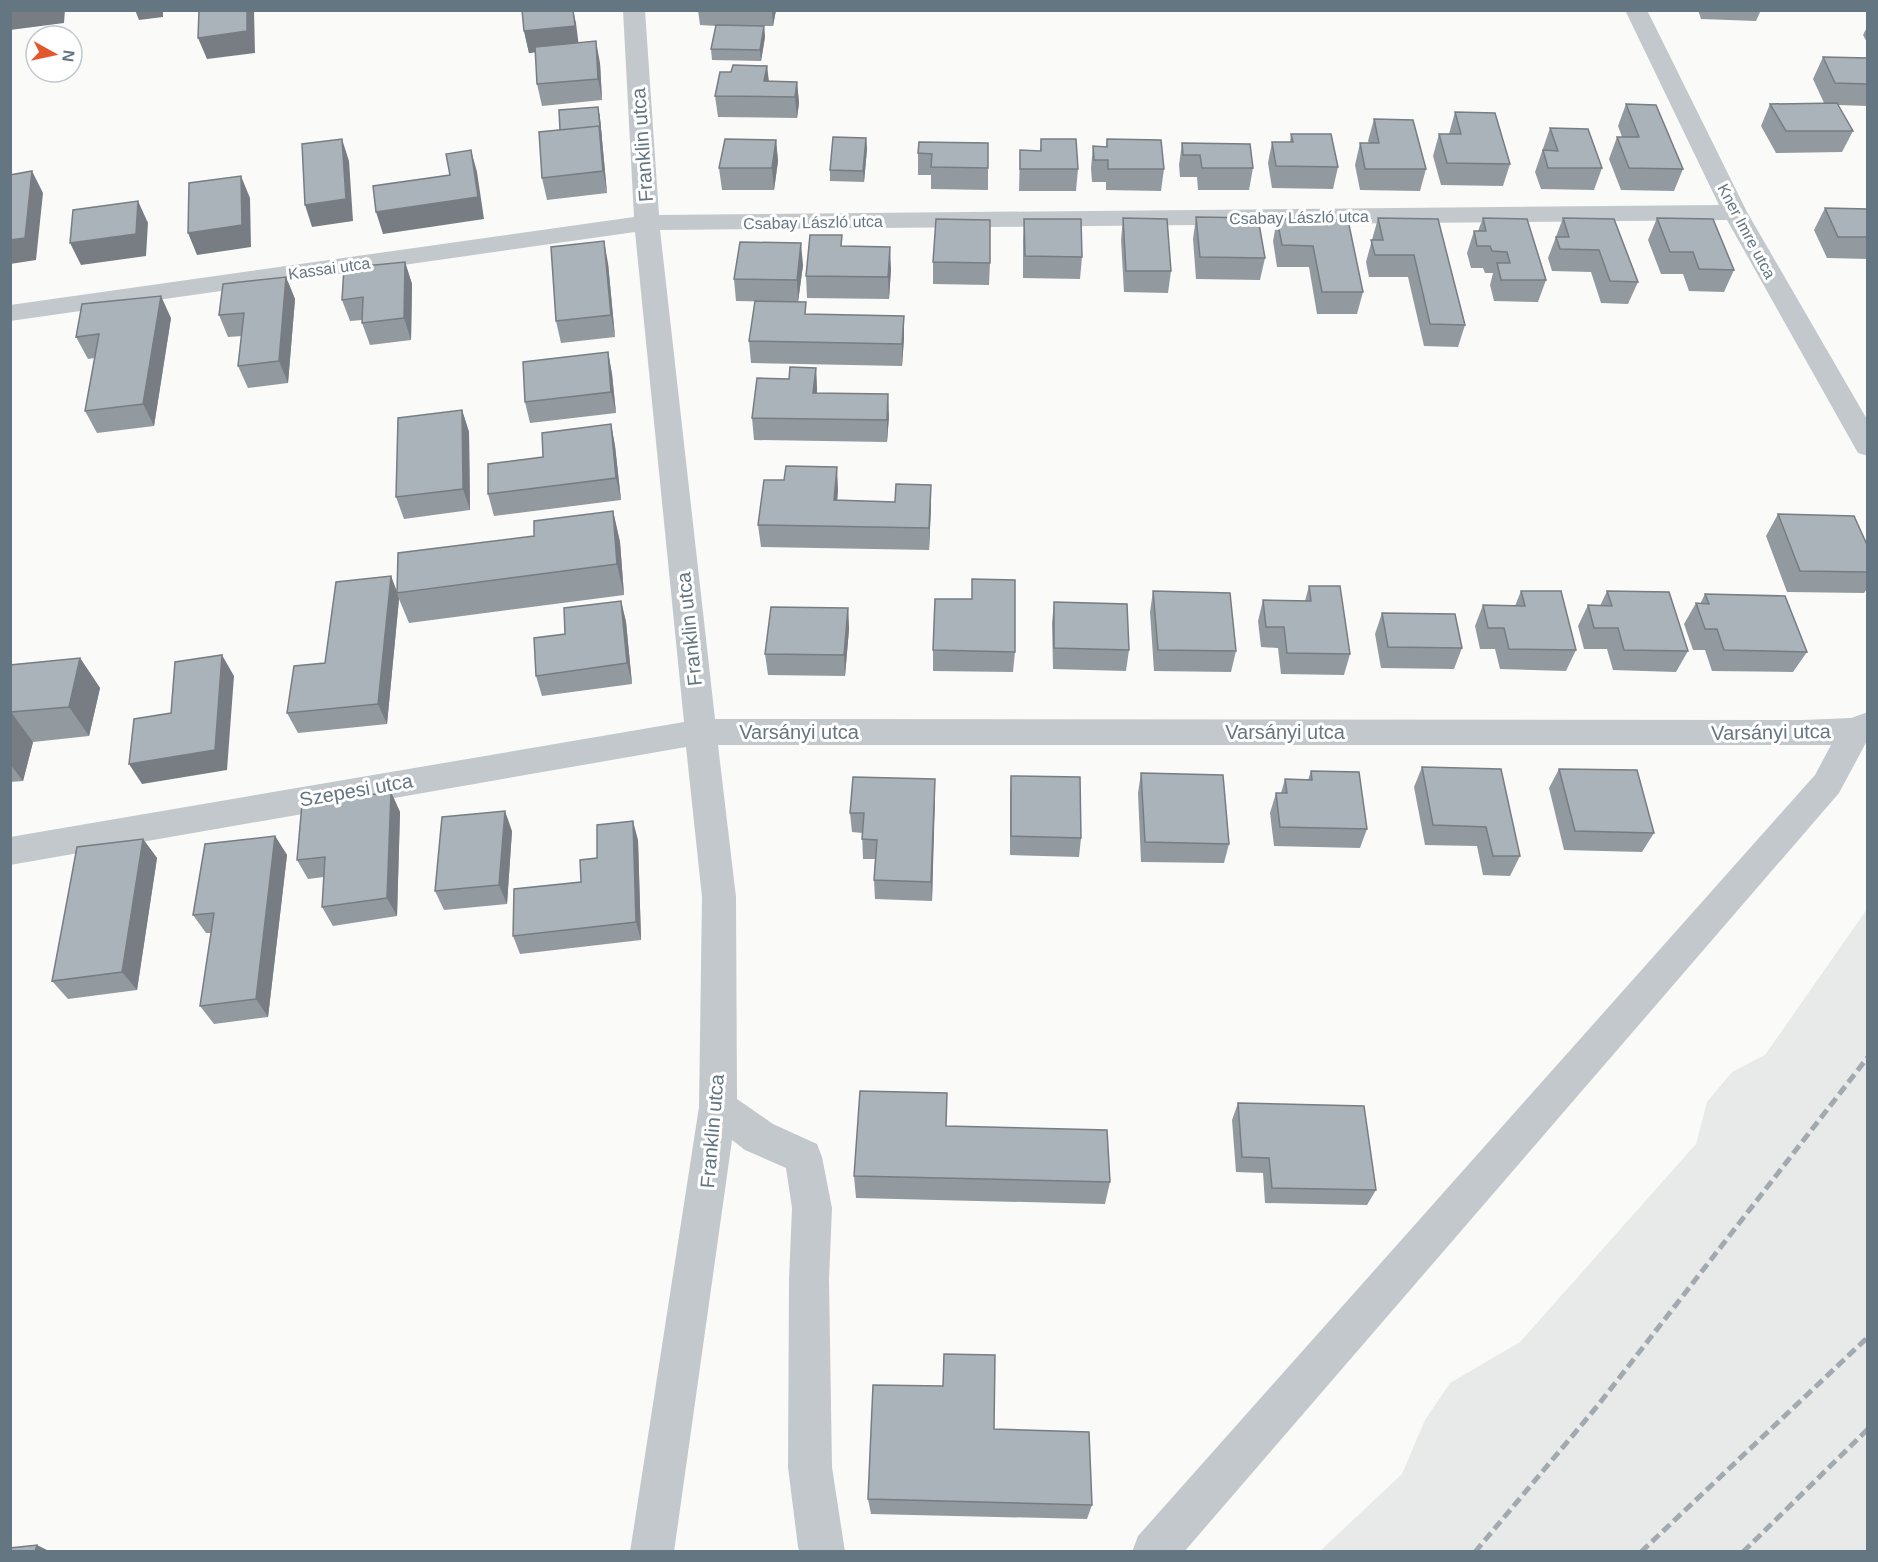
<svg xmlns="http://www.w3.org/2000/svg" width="1878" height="1562" viewBox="0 0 1878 1562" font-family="Helvetica,sans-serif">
  <rect width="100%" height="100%" fill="#fafaf8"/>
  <path fill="#e8e9e9" d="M1867,909V1551H1320L1402,1474L1425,1420L1450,1383L1520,1342L1696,1144L1707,1102L1732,1072L1765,1055Z"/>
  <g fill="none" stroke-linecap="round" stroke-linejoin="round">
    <path fill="#c3c8cc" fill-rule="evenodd" d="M623,10H645L659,215L1719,205L1625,10H1647L1747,212L1868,421V456L1858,453L1854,446L1727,220L660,230L715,719L1803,720L1851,718L1868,712V739L1839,793L1184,1552H1132L1138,1536L1815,775L1831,745H718L736,897L737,1099L773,1124L817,1144L822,1157L832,1208L829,1280L832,1467L845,1552H800L798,1547L788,1467L789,1280L792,1208L786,1168L745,1150L732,1140L674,1552H630L699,1107L702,897L686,747L10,865V837L684,722L635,232L10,321V305L634,217Z"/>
    <path stroke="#a2aab0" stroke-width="5" stroke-dasharray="10 5" stroke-linecap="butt" d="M1475,1552L1599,1404L1868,1057
      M1641,1552L1868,1337
      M1743,1552L1868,1429"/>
  </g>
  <path fill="#929a9f" d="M522,10H573L578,43L600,63L602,100L542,106L537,84L536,52L529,53L524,31Z
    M698,10H776L773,26H764L765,37L761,61L712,60L711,49L716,26L700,25Z
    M1698,10H1761L1756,21L1701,19Z
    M1868,25V44L1863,35Z
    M1823,57L1868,58V106L1838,105L1853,131L1842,152L1776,153L1761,126L1770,104L1824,103L1813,79Z
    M767,66L769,81L797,82L799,103L797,118L718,117L715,96L731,72Z
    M1626,104L1683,169L1674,191L1621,190L1609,159L1617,137H1622L1618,126Z
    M598,107L600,118L607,193L547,200L542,178L560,130Z
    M1455,112L1510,164L1503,186L1441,185L1433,156L1439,134H1449Z
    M1374,119L1426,169L1420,191L1360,190L1355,165L1360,143H1369L1368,141Z
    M1550,128L1602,168L1594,190L1541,189L1535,172Z
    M1291,134L1338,167L1333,189L1272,188L1268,163L1272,142H1290Z
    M866,138L867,149L864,182L830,181V170Z
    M1041,139L1078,169L1076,191H1019L1020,150L1040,151Z
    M1107,139L1164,169L1161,191L1106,190V182H1092L1091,168L1093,146L1106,147Z
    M776,140L778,161L774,190H722L719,168Z
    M919,142L988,168V190L931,189V175H918V153Z
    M1182,143L1253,168L1249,190H1198L1197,177H1180L1179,165Z
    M1825,208L1868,209V259L1827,258L1814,230Z
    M1196,217L1265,258L1260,280L1196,279L1193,239Z
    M1123,218L1171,271L1168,293L1124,292L1121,240Z
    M1378,218L1438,219L1465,325L1458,347L1424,346L1408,277H1369L1366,262Z
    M1483,218L1546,280L1538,302L1494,301L1490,285L1493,273H1485L1483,268H1471L1467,253L1474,231H1478Z
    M1563,218L1638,282L1628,304L1601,303L1591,272L1552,271L1548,258Z
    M1657,218L1734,270L1724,292L1689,291L1683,274H1661L1648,240Z
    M1024,219L1082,257L1080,279L1023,278V241Z
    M1277,219L1348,220L1363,292L1357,314H1317L1309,267H1277L1273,241Z
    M842,246L891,269L889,299L807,298L806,276Z
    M405,262L412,284L411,340L370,345L362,323V320L350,321L342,300Z
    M933,262L990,263L989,285L933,284Z
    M608,263L615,337L561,343L556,321Z
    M803,265L798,302L736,301L734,279Z
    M286,277L295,299L288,383L248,388L238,366L242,336L228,337L219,315Z
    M807,314L904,316V338L902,366L751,363L749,341Z
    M171,318L154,426L97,433L85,411L95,358L88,359L76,337Z
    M608,352L612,374L616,413L530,423L525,402Z
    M816,368L817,393L889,416L887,442L754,440L752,418L789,379Z
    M462,410L469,432L470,510L404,519L396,497Z
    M611,424L615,446L621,500L494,516L488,494L543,457Z
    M931,485V506L929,550L761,547L758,525L838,489L837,500L895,502Z
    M613,511L620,542L624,595L409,623L399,599L387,724L298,733L287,713L391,576L397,591L534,536Z
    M1778,514L1868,547V588L1864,593L1787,592L1766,536Z
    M1309,586L1350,654L1344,675L1281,674L1278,648L1261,647L1258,621L1263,600L1305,601Z
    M1153,591L1236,651L1231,672L1154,671L1150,612Z
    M1521,591L1576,650L1566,671L1500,669L1495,649H1480L1475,626L1483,605L1515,606Z
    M1607,591L1688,651L1676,672L1613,670L1607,649H1584L1578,626L1588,605L1600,606Z
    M1705,594L1807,652L1793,672L1712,671L1705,650H1693L1684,624L1696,603L1700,604Z
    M621,601L626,622L632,684L542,696L536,676L565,634Z
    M1054,602L1129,650L1126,671L1053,669L1052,623Z
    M848,608L849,629L845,676L768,675L765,654Z
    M1382,613L1462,648L1454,669L1381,668L1375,634Z
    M933,650L1015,652L1013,672L933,671Z
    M80,658L100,688L89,736L33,742L23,781L10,782V665Z
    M1422,767L1520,856L1510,876L1483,875L1477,846L1425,845L1414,787Z
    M1559,769L1654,833L1642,852L1564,850L1549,788Z
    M1311,771L1367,829L1360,848L1274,846L1270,813L1276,793H1281L1285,779L1308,780Z
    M1141,773L1229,844L1224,863L1141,862L1138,793Z
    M1011,776L1081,838L1079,857L1010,855V796Z
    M935,779L932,901L875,899L874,880L875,859H863L862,833L852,832L850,813Z
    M391,792L400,812L397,916L333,926L322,907L324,877L308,879L297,860Z
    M512,831L507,904L444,910L435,891Z
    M275,836L287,855L268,1017L214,1024L200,1006L211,933H206L193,915Z
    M143,839L157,858L137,990L68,999L52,981Z
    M638,840L641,940L520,954L513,936L581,882L597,858Z
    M1238,1103L1376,1190L1367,1205L1265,1203L1263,1173L1236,1172L1232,1120Z
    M854,1176L1110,1182L1105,1204L856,1198Z
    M994,1429L1092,1505L1087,1519L871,1514L868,1499Z"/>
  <path fill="#777d82" d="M10,10H65L64,23L10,30Z
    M135,10H163V17L139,20Z
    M247,10H254L255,53L207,59L198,38Z
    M573,10L576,23L579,47L529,53L524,31Z
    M772,10H776L773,26Z
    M764,26L765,37L761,61L760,50Z
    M596,41L600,63L602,100L598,79Z
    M767,66L769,87L764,81Z
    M797,82L799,103L797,118L795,97Z
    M598,107L600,118L607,193L603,171Z
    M866,138L867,149L864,182L863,171Z
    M342,139L349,161L353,221L312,227L305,205Z
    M776,140L778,161L774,190L772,168Z
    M471,150L477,172L484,219L383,234L376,212L478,197Z
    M32,171L43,193L36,260L10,264V240Z
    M241,176L250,198L251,247L197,255L188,233Z
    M138,201L148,223L146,256L81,265L70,243Z
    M604,241L608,263L615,337L611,315Z
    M801,243L803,265L798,302L797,280Z
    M890,247L891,269L889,299L888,277Z
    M405,262L412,284L411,340L404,318Z
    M286,277L295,299L288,383L279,361Z
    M161,296L171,318L154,426L143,404Z
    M904,316V338L902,366V344Z
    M608,352L612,374L616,413L611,392Z
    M816,368L817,389L815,415L813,393Z
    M888,394L889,416L887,442V420Z
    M462,410L469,432L470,510L463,489Z
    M611,424L615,446L621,500L616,478Z
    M837,467L838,489L836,522L834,500Z
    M931,485V506L929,550V528Z
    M613,511L620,542L624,595L617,564Z
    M391,576L399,599L387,724L378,704Z
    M621,601L626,622L632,684L627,663Z
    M848,608L849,629L845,676L844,655Z
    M222,655L234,676L227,770L142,784L129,764Z
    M80,658L100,688L89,736L69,707Z
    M11,712L33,742L23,781L10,764Z
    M935,779V799L932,901L931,882Z
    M391,792L400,812L397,916L387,898Z
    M505,811L512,831L507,904L499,885Z
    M633,821L638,840L641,940L636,922Z
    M275,836L287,855L268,1017L256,999Z
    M143,839L157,858L137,990L122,972Z
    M37,1545L47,1550V1551H35Z"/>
  <path fill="#aab3b9" stroke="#777d82" stroke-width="1.5" d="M199,10H247V31L198,38Z
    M522,10H573L575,26L524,31Z
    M716,25L764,26L760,50L711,49Z
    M596,41L598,79L537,84L535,47Z
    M1823,57L1868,58V84L1835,83Z
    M733,65L767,66L764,81L797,82L795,97L715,96L720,72H731Z
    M1837,103L1853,131H1786L1770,104Z
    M1626,104L1656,105L1683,169L1629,168L1617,137H1639Z
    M598,107L601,137L599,126L560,130L559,110Z
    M1455,112L1495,113L1510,164L1447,163L1439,134H1461Z
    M1374,119L1413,120L1426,169H1365L1360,143H1379Z
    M599,126L603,171L542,178L539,132Z
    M1550,128L1588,129L1602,168H1548L1543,150L1558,151Z
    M1291,134H1331L1338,167L1276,166L1272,142H1293Z
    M833,137L866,138L863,171L830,170Z
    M342,139L346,199L305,205L302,144Z
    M725,139L776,140L772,168H719Z
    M1041,139H1076L1078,169H1020V150L1041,151Z
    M1107,139L1161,140L1164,169H1108V160H1094L1093,146L1107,147Z
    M919,142L988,143V168L931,167L932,154L918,153Z
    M1182,143L1250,144L1253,168H1202L1200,155H1183Z
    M471,150L478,197L376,212L373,186L450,175L446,154Z
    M32,171L25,238L10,240V175Z
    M241,176L242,225L188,233L189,183Z
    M138,201L136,234L70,243L73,210Z
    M1825,208L1868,209V237H1838Z
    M1196,217L1258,218L1265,258L1200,257Z
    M1123,218L1167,219L1171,271H1126Z
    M1378,218L1438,219L1465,325L1430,324L1414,255H1375L1371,240H1383Z
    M1483,218L1527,219L1546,280H1501L1497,263H1510L1507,252L1492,251L1490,246H1477L1474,231H1486Z
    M1563,218L1614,219L1638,282L1610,281L1599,250L1560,249L1556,237H1569Z
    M1657,218L1713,219L1734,270L1699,269L1693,252H1670Z
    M936,219L990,220V263L933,262Z
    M1024,219H1081L1082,257L1025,256Z
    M1277,219L1348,220L1363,292H1322L1313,246L1282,245Z
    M810,235H842L841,246L890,247L888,277L806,276Z
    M604,241L611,315L556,321L551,247Z
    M740,242L801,243L797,280L734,279Z
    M405,262L404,318L362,323L363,297L342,300L344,268Z
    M286,277L279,361L238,366L244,313L219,315L223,284Z
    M161,296L143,404L85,411L99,334L76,337L82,304Z
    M755,301L806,302L805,314L904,316L902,344L749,341Z
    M608,352L611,392L525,402L523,362Z
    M790,367L816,368L813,393L888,394L887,420L752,418L757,378L789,379Z
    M462,410L463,489L396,497L398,418Z
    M611,424L616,478L488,494V464L543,457L542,433Z
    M786,466L837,467L834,500L895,502L896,484L931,485L929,528L758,525L764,480H784Z
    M613,511L617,564L397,593L398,553L534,536V521Z
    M1778,514L1854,516L1868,547V572L1800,571Z
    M391,576L378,704L287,713L294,666L325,663L336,582Z
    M972,579L1015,580V652L933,650L935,599H972Z
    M1309,586H1340L1350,654L1287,653L1284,627H1266L1263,600L1311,601Z
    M1153,591L1230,593L1236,651L1158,650Z
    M1521,591H1561L1576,650L1509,649L1504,628H1488L1483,605L1525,606Z
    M1607,591L1669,592L1688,651L1624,650L1618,628H1594L1588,605L1612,606Z
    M1705,594L1785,596L1807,652L1724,650L1717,629H1705L1696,603L1709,604Z
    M621,601L627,663L536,676L534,638L565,634L564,608Z
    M1054,602L1127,604L1129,650L1054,648Z
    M771,607L848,608L844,655L765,654Z
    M1382,613L1455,614L1462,648L1388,647Z
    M222,655L215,750L129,764L134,719L171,713L175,662Z
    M80,658L69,707L11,712L10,714V665Z
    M1422,767L1501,769L1520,856H1493L1486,827L1433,825Z
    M1559,769L1637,770L1654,833L1575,831Z
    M1311,771L1359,772L1367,829L1280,827L1276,793H1287L1285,779L1312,780Z
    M1141,773L1223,775L1229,844L1145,842Z
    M1011,776L1080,777L1081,838L1011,836Z
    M853,777L935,779L931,882L874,880L877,840L862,839L864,813H850Z
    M391,792L387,898L322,907L325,857L297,860L302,804Z
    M505,811L499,885L435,891L442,817Z
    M633,821L636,922L513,936L514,889L581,882L580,860L597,858V825Z
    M275,836L256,999L200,1006L214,913L193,915L205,844Z
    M143,839L122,972L52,981L77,847Z
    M860,1091L947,1093L946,1126L1107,1130L1110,1182L854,1176Z
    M1238,1103L1364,1106L1376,1190L1272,1188L1269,1158L1242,1157Z
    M944,1354L995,1355L994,1429L1089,1432L1092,1505L868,1499L873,1385L943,1386Z
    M37,1545L35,1551H10V1548Z"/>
  <g text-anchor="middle" stroke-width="6" stroke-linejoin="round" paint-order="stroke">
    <g font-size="16" fill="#657683" stroke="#fff">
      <text transform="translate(1299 217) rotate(-1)" y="6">Csabay László utca</text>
      <text transform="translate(813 222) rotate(-1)" y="6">Csabay László utca</text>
      <text transform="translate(1747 231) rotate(62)" y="6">Kner Imre utca</text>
      <text transform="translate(329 268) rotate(-8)" y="6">Kassai utca</text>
    </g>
    <g font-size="20" fill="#657683" stroke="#fff">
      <text transform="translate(642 145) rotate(-94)" y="7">Franklin utca</text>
      <text transform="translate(689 629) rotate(-96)" y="7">Franklin utca</text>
      <text x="799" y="739">Varsányi utca</text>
      <text x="1285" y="739">Varsányi utca</text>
      <text transform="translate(1771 732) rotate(-1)" y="7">Varsányi utca</text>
      <text transform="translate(356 790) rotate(-10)" y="7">Szepesi utca</text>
      <text transform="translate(712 1131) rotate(-85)" y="7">Franklin utca</text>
    </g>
  </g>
  <rect width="1878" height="1562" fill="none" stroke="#657683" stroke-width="24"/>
  <g transform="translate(54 54) rotate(98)"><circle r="28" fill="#ffffff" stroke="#c1c8cd" stroke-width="1.5"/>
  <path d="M0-4.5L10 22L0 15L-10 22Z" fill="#e4572e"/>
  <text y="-9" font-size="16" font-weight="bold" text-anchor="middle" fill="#657683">N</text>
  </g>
</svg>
